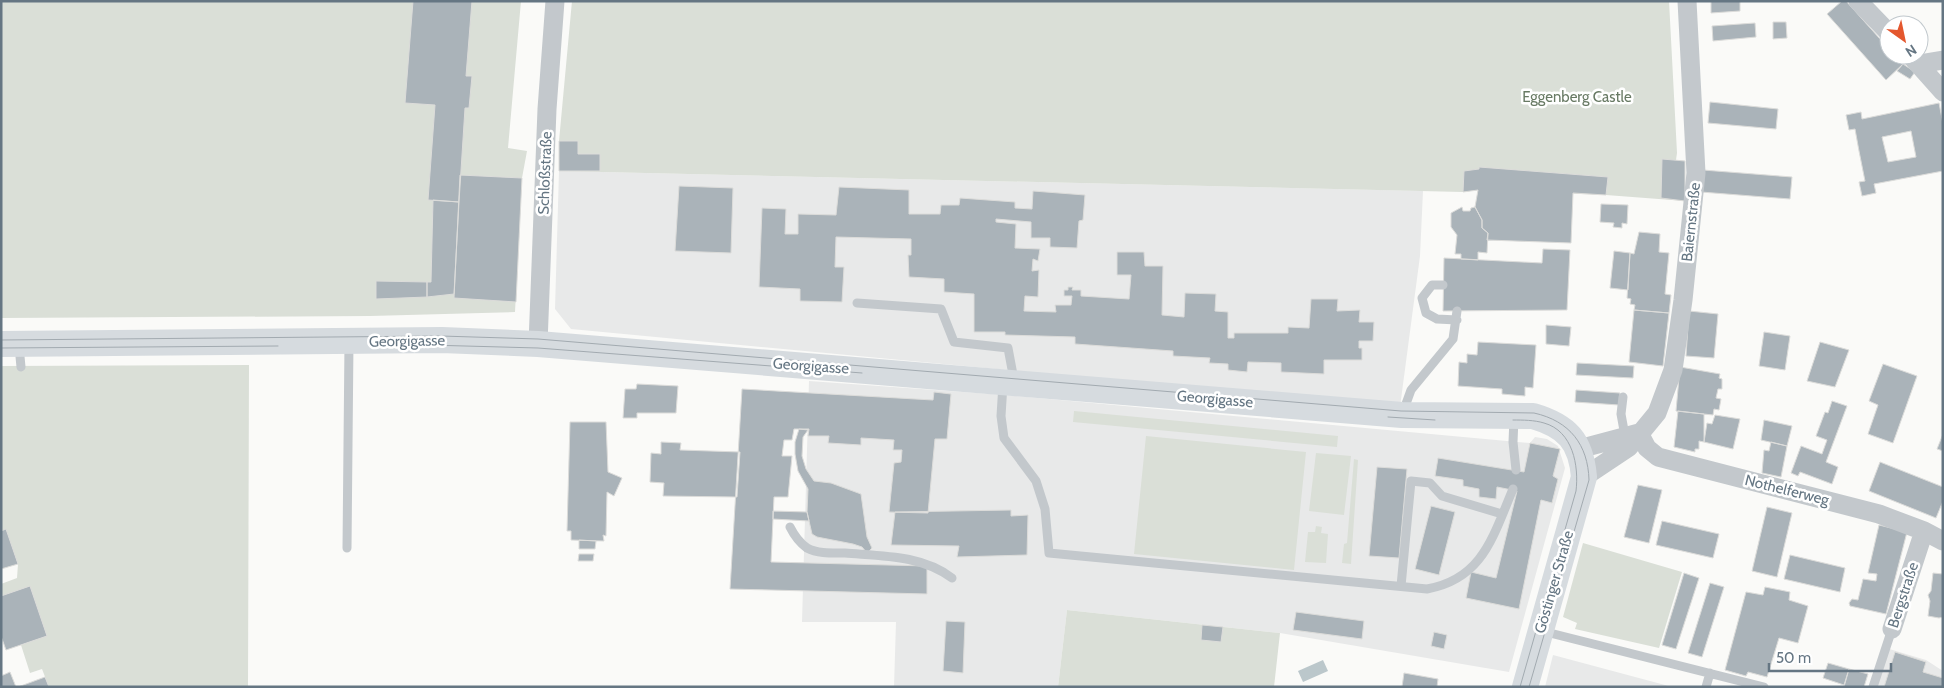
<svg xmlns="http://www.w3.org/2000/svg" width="1944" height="688" viewBox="0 0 1944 688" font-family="Cabin,sans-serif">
  <rect width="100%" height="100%" fill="#fafaf8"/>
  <path fill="#e8e9e9" d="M559,171L1423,191L1420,256L1400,407L571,329L555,309Z
    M809,381L1005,395L1530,443L1535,437L1547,439L1558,446L1565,468L1509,672L1280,633L1067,610L1058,687H894L896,622H802Z
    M1886,648L1926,660L1943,671V687H1873Z
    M1553,655L1665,685L1671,687H1545Z"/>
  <path fill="#dadfd7" d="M1,1H521L508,148L527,151L522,178L515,312L370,316L1,318Z
    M572,1H1669L1677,153L1676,160L1685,161V201L1606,195L1478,190L1463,192L559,171V141Z
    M249,365L248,687H49L42,669L30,673L21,645L47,636L30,586L1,596V584L17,578L18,564L6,530L1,531V366Z
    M1074,411L1338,436L1337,447L1073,422Z
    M1146,436L1306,452L1294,570L1134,554Z
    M1316,453L1351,456L1344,515L1309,511Z
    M1354,459L1358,460L1351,564L1342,563L1344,544L1347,543Z
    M1316,526L1322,527L1321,533L1328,534L1326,563L1305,562L1308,532H1315Z
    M1583,543L1682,572L1659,648L1575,629L1577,623L1563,617Z
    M1067,610L1280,633L1274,687H1058Z"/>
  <path fill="#bbc7cb" d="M1323,660L1328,671L1303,682L1298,671Z"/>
  <path fill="#aab3b9" stroke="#dcdcda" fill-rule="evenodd" d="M413,1H472L466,76H472L469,108H465L459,202L428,200L435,105L405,103Z
    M1711,1H1740V11L1711,13Z
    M1842,1H1846L1889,49V55H1894L1903,64L1886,80L1827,14Z
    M1773,22H1786L1787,38L1773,39Z
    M1755,23L1756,37L1713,41L1712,26Z
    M1903,64L1915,72L1910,79L1897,71Z
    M1710,102L1778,109L1776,129L1708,123Z
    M1939,103L1943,124V171L1874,184L1876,193L1862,196L1859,182L1865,181L1859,151L1855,129L1849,130L1846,115L1861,112L1862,119ZM1911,131L1916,157L1888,162L1882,137Z
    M559,141H578V154H600V171H559Z
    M1662,159L1685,161V201L1661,198Z
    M1479,167L1608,177L1606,195L1573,193L1571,243L1487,240L1488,233L1482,228V220L1475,207L1478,190L1463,192L1464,171L1479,169Z
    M1703,170L1792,177L1790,199L1701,192Z
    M460,175L522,178L516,302L454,298Z
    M679,186L733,188L731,253L675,251Z
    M839,187L909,190V214H940L941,205H959L960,198L1015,202V208L1032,209L1033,191L1085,195L1083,220L1079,221L1077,248L1050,247V238H1031V222L996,219V222L1016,224L1015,248L1040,249L1038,261L1033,259L1032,271L1039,270L1038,297L1025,296L1024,311L1056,312L1055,305H1071L1072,296H1064V290H1068V287H1073L1072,290H1081V296L1129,299L1131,275H1117V252H1144L1145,266H1163L1162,315L1184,317L1185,293L1216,294L1215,311L1228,312V338H1234V333H1288V327L1309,328L1311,299H1338L1337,311L1360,310L1359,322H1374L1373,341H1359V348H1362V360H1324V374L1281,372V363L1248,362L1247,372L1228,370V364L1209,363L1210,358L1173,356V351L1075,344V337L1005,335V332H974V294L944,292V279L909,277L908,255H911V239L836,237L835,267H844L842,302L800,301V289L759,287L762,208L786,209L785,234H798V214L836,215Z
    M433,200L459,202L454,294L427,297V282H431Z
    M1601,204L1628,205L1627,224L1622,223V228L1613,227L1614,223L1600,222Z
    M1462,207L1463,211H1470L1471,208L1475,207L1482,220V228L1488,233L1487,253L1478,252V260L1461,259V254H1455L1457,235L1451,227V213Z
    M1639,232L1660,234L1659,252L1669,253L1665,294L1671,295L1669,313L1634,310L1635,305L1630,304L1631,299L1627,298L1630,253L1634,254Z
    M1543,249L1570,250L1567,310L1443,311L1444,258L1542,263Z
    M1614,251L1630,253L1628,290L1610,288Z
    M376,281L427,282V297L376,299Z
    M1634,310L1669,313L1663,366L1629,362Z
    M1689,311L1718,314L1714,358L1686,356Z
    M1546,325L1571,327L1569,346L1546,344Z
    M1764,332L1790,336L1785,370L1759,366Z
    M1478,342L1536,345L1533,388L1525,387V396L1502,394V389L1458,386L1459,362L1467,363V354L1477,355Z
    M1820,342L1849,350L1835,387L1807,381Z
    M1577,363L1634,366L1633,378L1576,375Z
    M1883,364L1917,376L1893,443L1868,434L1878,405L1869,401Z
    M1680,367L1720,374L1719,378L1722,379V389H1718L1716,398L1721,399L1719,410L1714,409L1713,415L1676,411Z
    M637,384L678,386L676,413H637V418H623L625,389H636Z
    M742,389L933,400L934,392L951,394L947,439H935L928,513L889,512L894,463L901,462L902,450H893L894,440L861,438V445L828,443L829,436H808L809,429H794L792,440H784L782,456H792L788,497H774L771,562L927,566V594L730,589Z
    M1576,390L1620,393L1619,405L1575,402Z
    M1832,401L1847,406L1826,462L1838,467L1832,484L1800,472L1798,476L1791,473L1801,446L1822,454L1827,440L1816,436L1825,412L1828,413Z
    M1678,411L1704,414V442L1699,441V449H1695V452L1674,447Z
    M1715,415L1740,419L1733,449L1704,442L1707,423L1712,424Z
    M1764,420L1792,426L1787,446L1761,440Z
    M570,422H606L608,472L622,478L614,496L607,492L606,536L603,535L604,541L571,540V531H567Z
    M799,429L808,430L803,437L802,456L806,469L814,481L831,483L861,494L867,537L872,548L867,553L862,547L853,544L817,537L812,534L807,512L808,489L798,471L795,454V442Z
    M1943,434V451L1937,449Z
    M661,442L681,443L680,450L740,452L737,497L663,496L664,483L650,482L651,453L661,454Z
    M1771,442L1787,446L1781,477L1762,473L1764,450L1769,451Z
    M1530,443L1560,449L1553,476L1558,479L1552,503L1541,500L1519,609L1466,598L1471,572L1496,578L1517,491L1497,487L1496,499L1479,497V489L1463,486V480L1435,476L1438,458L1524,472Z
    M1880,462L1943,487V501L1936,518L1869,491Z
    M1377,467L1407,469L1399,558L1369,556Z
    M1638,485L1662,490L1649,543L1624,537Z
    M1431,506L1455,512L1439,575L1415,569Z
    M1767,507L1792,513L1777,577L1752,571Z
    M1011,510V516L1028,515L1027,555L957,557L959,546L891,545L895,512Z
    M773,511L807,512L809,521L773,519Z
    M1662,521L1719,534L1713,558L1656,545Z
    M1879,525L1907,532L1886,614L1850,606L1849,603L1852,599L1858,600L1863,579L1876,581L1877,574L1868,573Z
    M6,529L18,564L1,569V531Z
    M579,540L596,541L595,549H579Z
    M579,554H594L593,561H578Z
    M1790,555L1845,568L1840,592L1784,579Z
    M1684,573L1699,578L1676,649L1662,645Z
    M1933,573L1943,574V617L1939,618L1928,616L1930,601L1928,595L1931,591Z
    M1710,583L1724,587L1702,657L1688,653Z
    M30,586L47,636L6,650L1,636V596Z
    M1765,587L1790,592L1789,600L1808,606L1798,643L1779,638L1767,677L1748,672L1746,676L1725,670L1746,592L1763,595Z
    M1296,612L1364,621L1362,639L1293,630Z
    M946,621L965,622L963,673L943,671Z
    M1202,625L1223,627L1221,642L1201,640Z
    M1434,632L1447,635L1444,649L1431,646Z
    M1895,652L1926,662L1923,672L1943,678V687H1884Z
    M1828,663L1849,669L1844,685L1823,678Z
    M1849,669L1868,674L1864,687H1844Z
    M10,672L16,687H1V676Z
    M1404,673L1438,679L1437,687H1402Z
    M45,677L49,687H18Z"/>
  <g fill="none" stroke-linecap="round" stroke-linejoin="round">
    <path stroke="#c3c8cc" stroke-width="9" d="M1443,285H1432L1422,298L1426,313L1437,319L1457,320
      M857,303L941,309L954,342L1008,348L1014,380
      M19,346L21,367
      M1003,384L1001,416L1004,438L1036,481L1045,509L1049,553L1427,589C1483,579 1493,536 1513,489
      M1623,397L1621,414L1625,436
      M1403,412L1411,390L1453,339L1457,311
      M1514,418L1513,442L1516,470
      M790,527C794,535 800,543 807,548C818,554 833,553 845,553C882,556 922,555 952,578
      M347,548L349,342
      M1401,586L1411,481L1430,483L1442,496L1502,514
      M1542,631L1764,687
      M1706,687L1710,673
      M1873,687L1892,629"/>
    <path stroke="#c3c8cc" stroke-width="19" d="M1858,1L1889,33
      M1910,55L1943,92
      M1919,64L1943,60
      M538,344L547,109L555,1
      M1639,433L1647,448L1658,457L1879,514L1924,531L1943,541
      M1579,449L1639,433
      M1584,477L1629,447L1657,413L1673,370L1683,300L1696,173L1687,1
      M1892,629L1924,531"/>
    <path stroke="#d6dbdf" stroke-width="26" d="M1,344L442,340L538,344L1402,415L1533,416C1567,426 1581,441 1584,477L1525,687"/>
    <path stroke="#a2aab0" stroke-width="1" d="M1,340L441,336L538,339L1401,411L1534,413C1570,421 1588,445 1589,480L1529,687
      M391,344L538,348L862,373
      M1,348L278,346
      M1388,417L1435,420
      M1513,420C1523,420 1534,420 1544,423C1573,431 1579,466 1576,491L1520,687"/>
  </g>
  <g text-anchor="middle" stroke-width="5" stroke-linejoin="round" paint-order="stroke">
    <g font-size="15" fill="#687a64" stroke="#fff">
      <text x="1577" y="102">Eggenberg Castle</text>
    </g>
    <g font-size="15" fill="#657683" stroke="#fff">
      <text transform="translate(545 173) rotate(-88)" y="5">Schloßstraße</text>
      <text transform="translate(1691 222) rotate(-84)" y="5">Baiernstraße</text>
      <text transform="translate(407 341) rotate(-1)" y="5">Georgigasse</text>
      <text transform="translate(811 366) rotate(4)" y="5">Georgigasse</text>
      <text transform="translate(1215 399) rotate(5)" y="5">Georgigasse</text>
      <text transform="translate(1787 490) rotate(14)" y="5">Nothelferweg</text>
      <text transform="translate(1554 582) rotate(-74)" y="5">Göstinger Straße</text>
      <text transform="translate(1903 595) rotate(-72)" y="5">Bergstraße</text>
    </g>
  </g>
  <rect width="1944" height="688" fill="none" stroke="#657683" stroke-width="5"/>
  <g transform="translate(1904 40) rotate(147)"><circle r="24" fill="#ffffff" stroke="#c1c8cd"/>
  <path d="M0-4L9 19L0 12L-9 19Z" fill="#e4572e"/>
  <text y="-8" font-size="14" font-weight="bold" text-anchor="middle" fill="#657683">N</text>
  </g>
  <path d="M1769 663v8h122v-8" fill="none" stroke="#657683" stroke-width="2.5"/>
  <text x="1776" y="663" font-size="15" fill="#657683" stroke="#ffffff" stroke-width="4" paint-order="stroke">50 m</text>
</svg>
